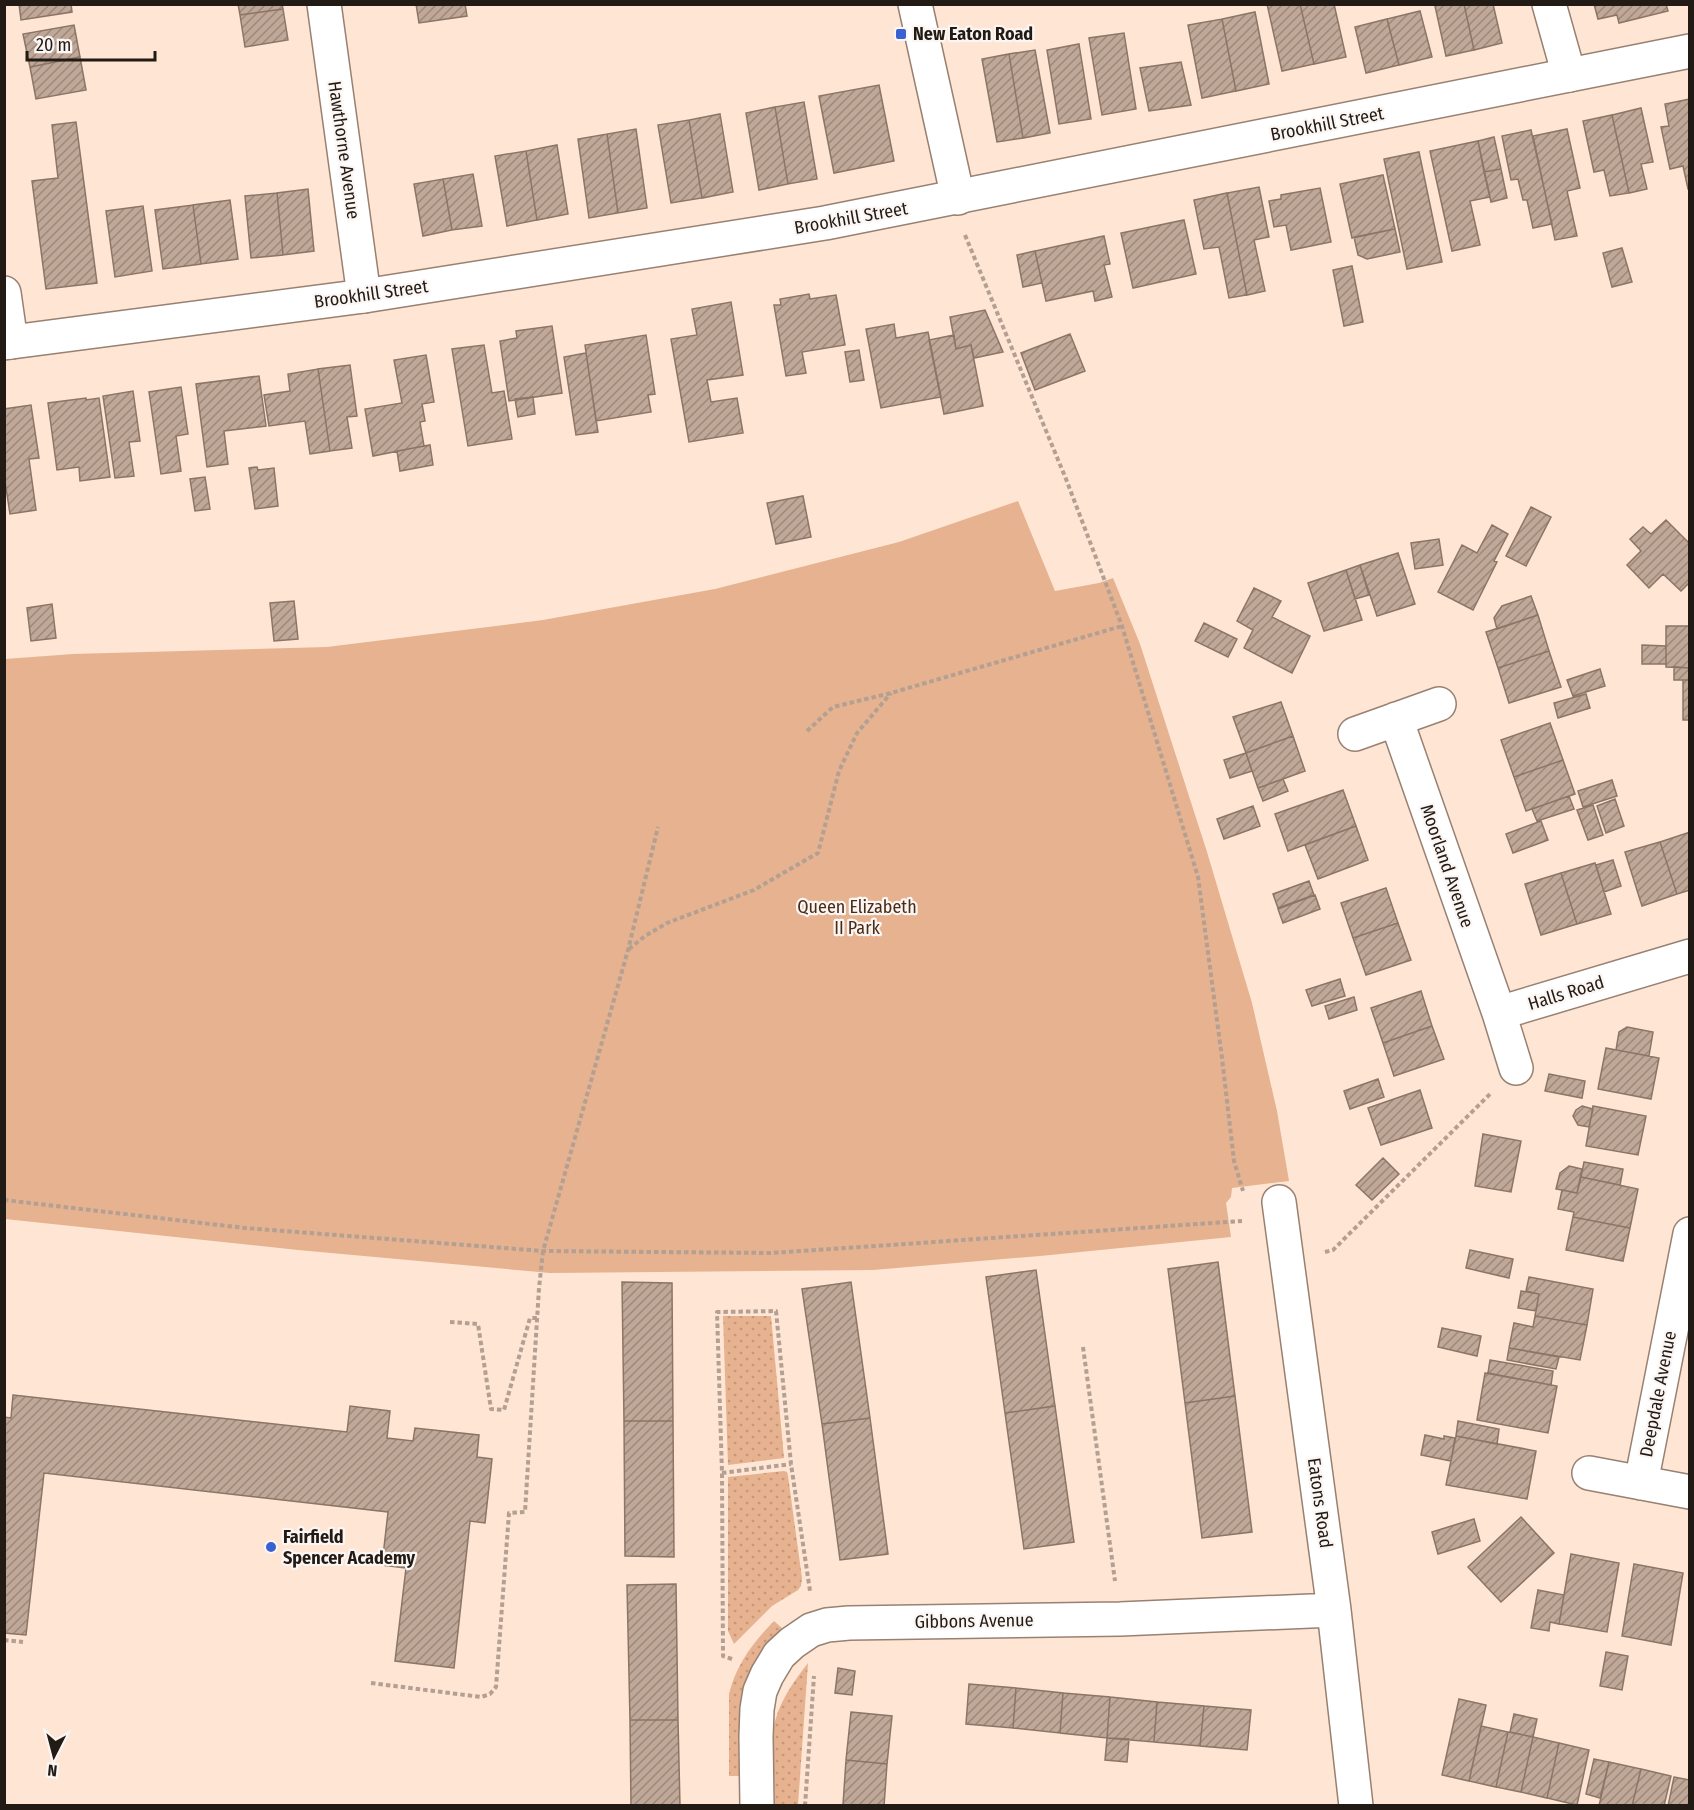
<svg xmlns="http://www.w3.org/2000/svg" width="1694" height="1810" viewBox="0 0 1694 1810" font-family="'Fira Sans Condensed',sans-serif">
  <defs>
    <pattern id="grass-dots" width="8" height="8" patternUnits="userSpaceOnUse" patternTransform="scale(1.5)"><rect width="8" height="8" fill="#e6b28f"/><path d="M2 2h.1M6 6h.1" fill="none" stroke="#c5987a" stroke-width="1.8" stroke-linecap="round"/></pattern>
    <pattern id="building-hatch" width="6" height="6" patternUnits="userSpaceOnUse" patternTransform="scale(1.5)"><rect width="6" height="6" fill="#c0a898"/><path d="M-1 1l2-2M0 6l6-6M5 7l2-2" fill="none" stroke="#9c887b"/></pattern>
  </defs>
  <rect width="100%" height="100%" fill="#fee5d4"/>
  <path fill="url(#grass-dots)" d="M723,1316H771L784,1458L728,1465Z
    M784,1471L787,1472L788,1476L802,1578L801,1586L798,1590L772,1606L734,1644L728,1631V1477Z
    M774,1621L782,1628L759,1655L750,1676L742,1776H729V1694C737,1663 753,1643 774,1621Z
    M808,1663L798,1805H775L773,1730C778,1703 792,1684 808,1663Z"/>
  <path fill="#e6b28f" d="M1018,501L1055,591L1099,583L1113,578L1140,644L1207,852L1252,1003L1277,1111L1289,1181L1232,1188L1231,1197L1226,1203L1231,1237L1040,1256L873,1270L550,1273L298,1250L5,1219V659L73,654L327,647L543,620L715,589L899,542Z"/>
  <path fill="url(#building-hatch)" stroke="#8b7566" stroke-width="1.5" d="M19,4H71L72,12L21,20Z
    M238,4H282L283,9L240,15Z
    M416,4H465L467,16L419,23Z
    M1267,4H1300L1314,64L1282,71Z
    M1300,4H1334L1346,57L1314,64Z
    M1443,4H1464L1474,50L1446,56L1435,6Z
    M1464,4H1493L1502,43L1474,50Z
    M1594,4H1666L1668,11L1619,23L1617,15L1598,19Z
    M283,9L288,40L245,47L240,15Z
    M1420,11L1432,57L1399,65L1387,19Z
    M1255,12L1269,84L1236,91L1222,19Z
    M1222,19L1236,91L1202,98L1188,25Z
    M1387,19L1399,65L1366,73L1355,27Z
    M74,25L80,57L30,67L23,34Z
    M1124,33L1136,109L1102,115L1089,38Z
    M1079,44L1091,119L1059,124L1047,50Z
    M1035,50L1050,133L1023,138L1009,54Z
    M1009,54L1023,138L997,142L982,59Z
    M80,57L86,90L36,99L30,67Z
    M1181,62L1191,105L1149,111L1140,68Z
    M879,85L894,161L834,173L819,96Z
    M1690,99V189H1688L1683,166L1670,169L1661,127L1669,126L1665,104Z
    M804,102L817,179L788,184L775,107Z
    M775,107L788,184L759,190L746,113Z
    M1641,108L1653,162L1641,164L1647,189L1629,193L1612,115Z
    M720,114L733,192L702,198L689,120Z
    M1612,115L1629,193L1610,196L1604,170L1594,172L1583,121Z
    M689,120L702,198L671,203L658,125Z
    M76,122L97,283L46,289L32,181L58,178L52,125Z
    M636,129L647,208L618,213L607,134Z
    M1567,129L1580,188L1567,191L1577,236L1555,240L1533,136Z
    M1531,130L1552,224L1533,228L1527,200H1523L1518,179L1511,180L1502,136Z
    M607,134L618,213L589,218L578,139Z
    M1494,137L1501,169L1484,172L1478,141Z
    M1478,141L1490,197L1470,201L1480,245L1452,251L1430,151Z
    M557,145L568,214L537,220L526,151Z
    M526,151L537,220L507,226L495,156Z
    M1419,152L1442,262L1407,269L1384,159Z
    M1501,169L1507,198L1491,202L1484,172Z
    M473,174L482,226L452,230L443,179Z
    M1383,175L1395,229L1352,238L1340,184Z
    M443,179L452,230L423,236L414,184Z
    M1259,187L1269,237L1254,240L1265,291L1247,295L1227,193Z
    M1320,188L1331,242L1291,250L1286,225L1274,227L1269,201L1281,199V195Z
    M308,189L314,251L283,255L277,193Z
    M277,193L283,255L251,258L245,196Z
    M1227,193L1247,295L1229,298L1219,247L1204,249L1194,200Z
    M230,200L238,259L201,264L193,205Z
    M193,205L201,264L163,269L155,210Z
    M143,206L152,271L115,277L106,211Z
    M1184,220L1196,274L1133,288L1121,233Z
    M1395,229L1400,252L1367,259L1358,255L1354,237Z
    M1104,236L1110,264L1104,265L1112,297L1095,301L1093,291L1046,301L1035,251Z
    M1622,248L1632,282L1612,287L1603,253Z
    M1035,251L1042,283L1023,287L1017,255Z
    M1352,266L1363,322L1344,326L1333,270Z
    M809,294L810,299L836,295L845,345L802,352L806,373L786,376L774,305H781L780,299Z
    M731,302L743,375L707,380L711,402L737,398L743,433L689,442L671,339L697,335L692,309Z
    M985,310L1003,352L974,358L971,345L956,349L950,317Z
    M894,324L896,338L928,332L941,397L881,408L866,329Z
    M552,326L562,393L509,401L500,341L517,338L516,331Z
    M1070,334L1085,371L1035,390L1021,353Z
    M646,335L655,394L648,395L651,412L596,421L585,345Z
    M954,335L956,349L971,345L983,406L944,414L929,340Z
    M484,345L492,393L504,391L512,439L468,446L452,349Z
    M859,350L864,380L850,382L845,352Z
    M586,353L598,432L576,435L564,357Z
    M426,355L434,402L422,404L425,421L420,422L424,446L373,456L365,409L402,403L394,360Z
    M350,365L357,416L347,417L352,448L330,451L318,369Z
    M318,369L330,451L310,454L305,421L269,426L264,395L290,391L288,374Z
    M259,376L266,426L224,431L228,464L207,467L196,384Z
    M181,387L188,434L176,436L181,471L161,474L149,392Z
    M133,391L140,441L129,442L134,476L115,478L103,396Z
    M533,397L535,414L518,417L515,399Z
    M86,398V400L99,398L110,477L80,481L79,467L57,470L48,403Z
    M31,405L39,458L29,459L36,510L10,514L4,475V409Z
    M430,445L433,465L400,471L397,451Z
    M257,467L258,470L274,468L278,506L255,509L249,468Z
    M205,477L210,509L195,511L190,479Z
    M803,496L811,537L776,544L767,503Z
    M1531,507L1551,517L1526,566L1506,556Z
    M1666,520L1690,544V582L1681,591L1663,574L1649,588L1627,565L1641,551L1630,539L1643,527L1651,534Z
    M1492,525L1508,534L1494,561L1497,562L1473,610L1438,592L1462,545L1477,553Z
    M1439,539L1443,565L1415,569L1411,543Z
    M1398,553L1415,604L1377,616L1360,565Z
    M1360,565L1369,595L1355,599L1346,570Z
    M1346,570L1362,620L1324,631L1308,583Z
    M1254,588L1281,601L1272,617L1310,636L1292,673L1244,648L1253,630L1237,621Z
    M1531,596L1538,615L1497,629L1494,618L1502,606Z
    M294,601L298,639L274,641L270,603Z
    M52,604L56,638L31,641L27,608Z
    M1538,615L1549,651L1498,668L1486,632Z
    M1204,623L1237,639L1228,657L1195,641Z
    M1666,626H1690V668L1666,667Z
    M1642,645L1666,646V664H1642Z
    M1549,651L1561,687L1509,703L1498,668Z
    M1674,667L1690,668V680H1674Z
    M1600,669L1605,686L1573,696L1567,680Z
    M1683,680H1690V720H1683Z
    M1586,694L1590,708L1558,718L1554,703Z
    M1281,702L1293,736L1246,753L1233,717Z
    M1550,723L1563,760L1514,777L1501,740Z
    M1293,736L1305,771L1258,788L1246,753Z
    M1246,753L1252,771L1230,778L1224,760Z
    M1563,760L1575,794L1526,811L1514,777Z
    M1283,779L1288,791L1263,801L1258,788Z
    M1612,780L1617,796L1583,807L1578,791Z
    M1343,790L1356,826L1288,851L1275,814Z
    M1569,796L1574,809L1537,821L1532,809Z
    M1615,799L1624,826L1606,833L1597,806Z
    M1593,805L1603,835L1588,840L1577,810Z
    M1253,806L1260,826L1224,839L1217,819Z
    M1541,821L1548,840L1513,853L1506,834Z
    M1356,826L1368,860L1318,879L1305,845Z
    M1690,832V890L1677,894L1660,842Z
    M1660,842L1677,894L1642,906L1625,852Z
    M1613,860L1621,886L1604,892L1596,865Z
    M1595,863L1611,914L1577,924L1561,873Z
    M1561,873L1577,924L1541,935L1525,884Z
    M1309,881L1314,895L1278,908L1273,894Z
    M1386,888L1398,923L1353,938L1341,903Z
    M1315,895L1320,909L1283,923L1278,909Z
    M1398,923L1411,960L1366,975L1353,938Z
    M1340,979L1345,996L1312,1006L1306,990Z
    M1421,991L1432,1026L1383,1043L1371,1008Z
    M1354,997L1357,1010L1329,1019L1325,1006Z
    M1432,1026L1444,1059L1394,1076L1383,1043Z
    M1627,1027L1653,1032L1649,1056L1616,1050L1619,1032Z
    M1606,1048L1659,1058L1651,1099L1598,1089Z
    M1549,1074L1585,1081L1582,1098L1545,1091Z
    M1378,1079L1384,1097L1350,1109L1344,1091Z
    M1420,1090L1432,1128L1381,1145L1368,1108Z
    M1582,1106L1593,1109L1589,1127L1578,1125L1573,1116L1576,1110Z
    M1593,1106L1646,1116L1638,1155L1586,1146Z
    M1483,1134L1521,1141L1511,1192L1475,1186Z
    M1383,1158L1399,1174L1372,1200L1356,1185Z
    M1584,1162L1623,1169L1620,1185L1581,1177Z
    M1569,1166L1582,1169L1577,1193L1556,1189L1560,1173Z
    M1581,1177L1638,1189L1630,1228L1573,1217L1574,1212L1558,1209L1562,1190L1577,1193Z
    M1573,1217L1630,1228L1623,1261L1566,1250Z
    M1470,1250L1513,1259L1509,1278L1466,1268Z
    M1218,1262L1235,1396L1185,1403L1168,1269Z
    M1036,1270L1055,1406L1005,1413L986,1277Z
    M1529,1277L1593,1289L1587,1325L1535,1316L1539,1294L1526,1291Z
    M622,1282L672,1283L673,1421H624Z
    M851,1282L870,1418L822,1424L802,1289Z
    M1521,1291L1539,1294L1536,1311L1518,1308Z
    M1535,1316L1587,1325L1580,1360L1509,1348L1514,1323L1533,1327Z
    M1442,1328L1481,1336L1477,1356L1438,1347Z
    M1509,1348L1559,1357L1556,1369L1507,1360Z
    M1490,1360L1553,1371L1551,1385L1488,1373Z
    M1485,1373L1557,1386L1548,1433L1477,1420Z
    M13,1395L347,1432L350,1406L390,1411L387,1438L413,1441L415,1428L479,1435L477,1457L492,1459L485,1523L470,1521L454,1668L395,1661L406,1568L382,1565L388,1512L44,1473L26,1635L4,1633V1417L11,1418Z
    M1235,1396L1252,1532L1202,1538L1185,1403Z
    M1055,1406L1074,1542L1024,1549L1005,1413Z
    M870,1418L888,1554L840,1560L822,1424Z
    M624,1421H673L674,1557L625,1556Z
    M1458,1421L1499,1429L1497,1444L1456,1436Z
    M1425,1435L1444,1439V1436L1455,1438L1451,1461L1421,1455Z
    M1456,1436L1536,1451L1527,1499L1446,1485Z
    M1521,1517L1554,1553L1501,1602L1468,1567Z
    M1474,1519L1480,1541L1438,1554L1432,1532Z
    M1571,1554L1619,1563L1607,1632L1559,1624Z
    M1634,1564L1683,1573L1671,1645L1622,1636Z
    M676,1584L678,1720H630L627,1585Z
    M1538,1590L1564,1595L1559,1624L1550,1622L1549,1631L1531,1628Z
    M1606,1652L1628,1656L1622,1690L1600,1686Z
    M838,1668L855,1671L852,1695L835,1693Z
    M969,1684L1016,1688L1013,1728L966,1724Z
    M1016,1688L1063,1693L1060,1733L1013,1728Z
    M1063,1693L1110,1697L1107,1738L1060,1733Z
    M1110,1697L1157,1702L1154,1742L1107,1738Z
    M1459,1699L1486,1705L1469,1781L1442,1775Z
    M1157,1702L1204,1706L1200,1746L1154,1742Z
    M1204,1706L1251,1710L1247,1750L1200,1746Z
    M851,1712L892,1716L887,1764L846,1760Z
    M1514,1714L1537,1719L1533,1737L1510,1732Z
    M630,1720H678L680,1806H631Z
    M1481,1726L1508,1732L1496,1787L1469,1781Z
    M1508,1732L1533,1737L1521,1792L1496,1787Z
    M1533,1737L1559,1743L1547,1798L1521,1792Z
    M1107,1738L1129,1739L1127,1762L1105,1760Z
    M1559,1743L1589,1750L1577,1805L1547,1798Z
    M1594,1759L1609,1762L1600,1798L1586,1794Z
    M846,1760L887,1764L884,1806L843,1805Z
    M1609,1762L1641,1769L1632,1806H1599Z
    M1641,1769L1671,1776L1664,1806H1632Z
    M1674,1777L1690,1780V1806H1668Z"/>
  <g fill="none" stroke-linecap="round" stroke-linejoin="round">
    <defs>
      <path id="street" d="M324,4L364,296
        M915,4L958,198
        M1549,4L1569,75
        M4,293L11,342
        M1396,719L1499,1013
        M1355,734L1439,704
        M1516,1068L1499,1013L1690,956
        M1279,1202L1334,1610L1356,1806
        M1589,1473L1690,1492
        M1641,1483L1690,1234
        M757,1806L756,1737L757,1709L760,1691L767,1675L779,1655L792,1643L811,1630L827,1625L849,1623L1120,1619L1334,1610"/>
      <path id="secondary" d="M4,343L364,296L825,223L1690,51"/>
    </defs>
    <use href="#street" stroke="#988172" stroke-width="36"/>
    <use href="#secondary" stroke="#988172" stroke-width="36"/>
    <path stroke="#b3a093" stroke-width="4" stroke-dasharray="4.5 3" stroke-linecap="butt" d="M965,235L1066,479L1122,626L1198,877L1222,1058L1234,1161L1243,1191
      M807,731L833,707L891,693L1122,626
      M629,949L645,936L667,923L754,890L818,853L839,771L857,733L891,693
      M4,1200L245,1228L543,1251L772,1253L1242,1221
      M1325,1252L1333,1250L1490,1094
      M450,1322L478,1324L491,1409L504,1410L530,1318H537
      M1083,1347L1115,1581
      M722,1473L791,1464
      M4,1640L23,1642
      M732,1659L723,1656L722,1473L717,1312L776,1311L791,1464L810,1591
      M371,1683L481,1697L490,1694L496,1687L509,1513L525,1512L539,1288L543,1251L628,950L658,827
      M805,1806L814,1676"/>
    <use href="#street" stroke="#fff" stroke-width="33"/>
    <use href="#secondary" stroke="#fff" stroke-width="33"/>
  </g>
  <g fill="#3861d2" stroke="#fbf6f3" stroke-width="2">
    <rect x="895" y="28" width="12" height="12" rx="3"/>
    <circle cx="271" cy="1547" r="6"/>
  </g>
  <g text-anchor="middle" stroke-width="4.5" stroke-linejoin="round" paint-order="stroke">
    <g font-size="18" font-weight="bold" fill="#221a14" stroke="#fbf6f3" text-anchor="start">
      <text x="913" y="40">New Eaton Road</text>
      <text x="283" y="1543">Fairfield<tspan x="283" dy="21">Spencer Academy</tspan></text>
    </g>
    <g font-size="18" fill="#221a14" stroke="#fbf6f3">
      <text transform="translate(1327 124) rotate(-11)" y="6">Brookhill Street</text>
      <text transform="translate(344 150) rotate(82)" y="6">Hawthorne Avenue</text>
      <text transform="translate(851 218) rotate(-10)" y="6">Brookhill Street</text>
      <text transform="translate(371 294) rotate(-8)" y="6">Brookhill Street</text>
      <text transform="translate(1447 866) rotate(71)" y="6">Moorland Avenue</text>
      <text transform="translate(1566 993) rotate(-17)" y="6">Halls Road</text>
      <text transform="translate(1658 1394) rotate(-79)" y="6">Deepdale Avenue</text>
      <text transform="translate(1320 1503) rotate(82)" y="6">Eatons Road</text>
      <text transform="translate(974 1621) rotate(-1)" y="6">Gibbons Avenue</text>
    </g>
    <g font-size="18" fill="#4a2c16" stroke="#fbf6f3">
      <text x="857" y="913">Queen Elizabeth<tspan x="857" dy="21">II Park</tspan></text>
    </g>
  </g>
  <rect width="1694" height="1810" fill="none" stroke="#221a14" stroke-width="12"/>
  <g transform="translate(54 1756) rotate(186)" stroke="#fbf6f3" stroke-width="4.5" paint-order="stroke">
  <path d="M0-4.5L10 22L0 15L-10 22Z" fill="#221a14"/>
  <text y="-9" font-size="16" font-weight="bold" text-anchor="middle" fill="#221a14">N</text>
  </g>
  <path d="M27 51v9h128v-9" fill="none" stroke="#221a14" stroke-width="3"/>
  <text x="36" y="51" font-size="18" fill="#221a14" stroke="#fbf6f3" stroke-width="4.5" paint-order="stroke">20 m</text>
</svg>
